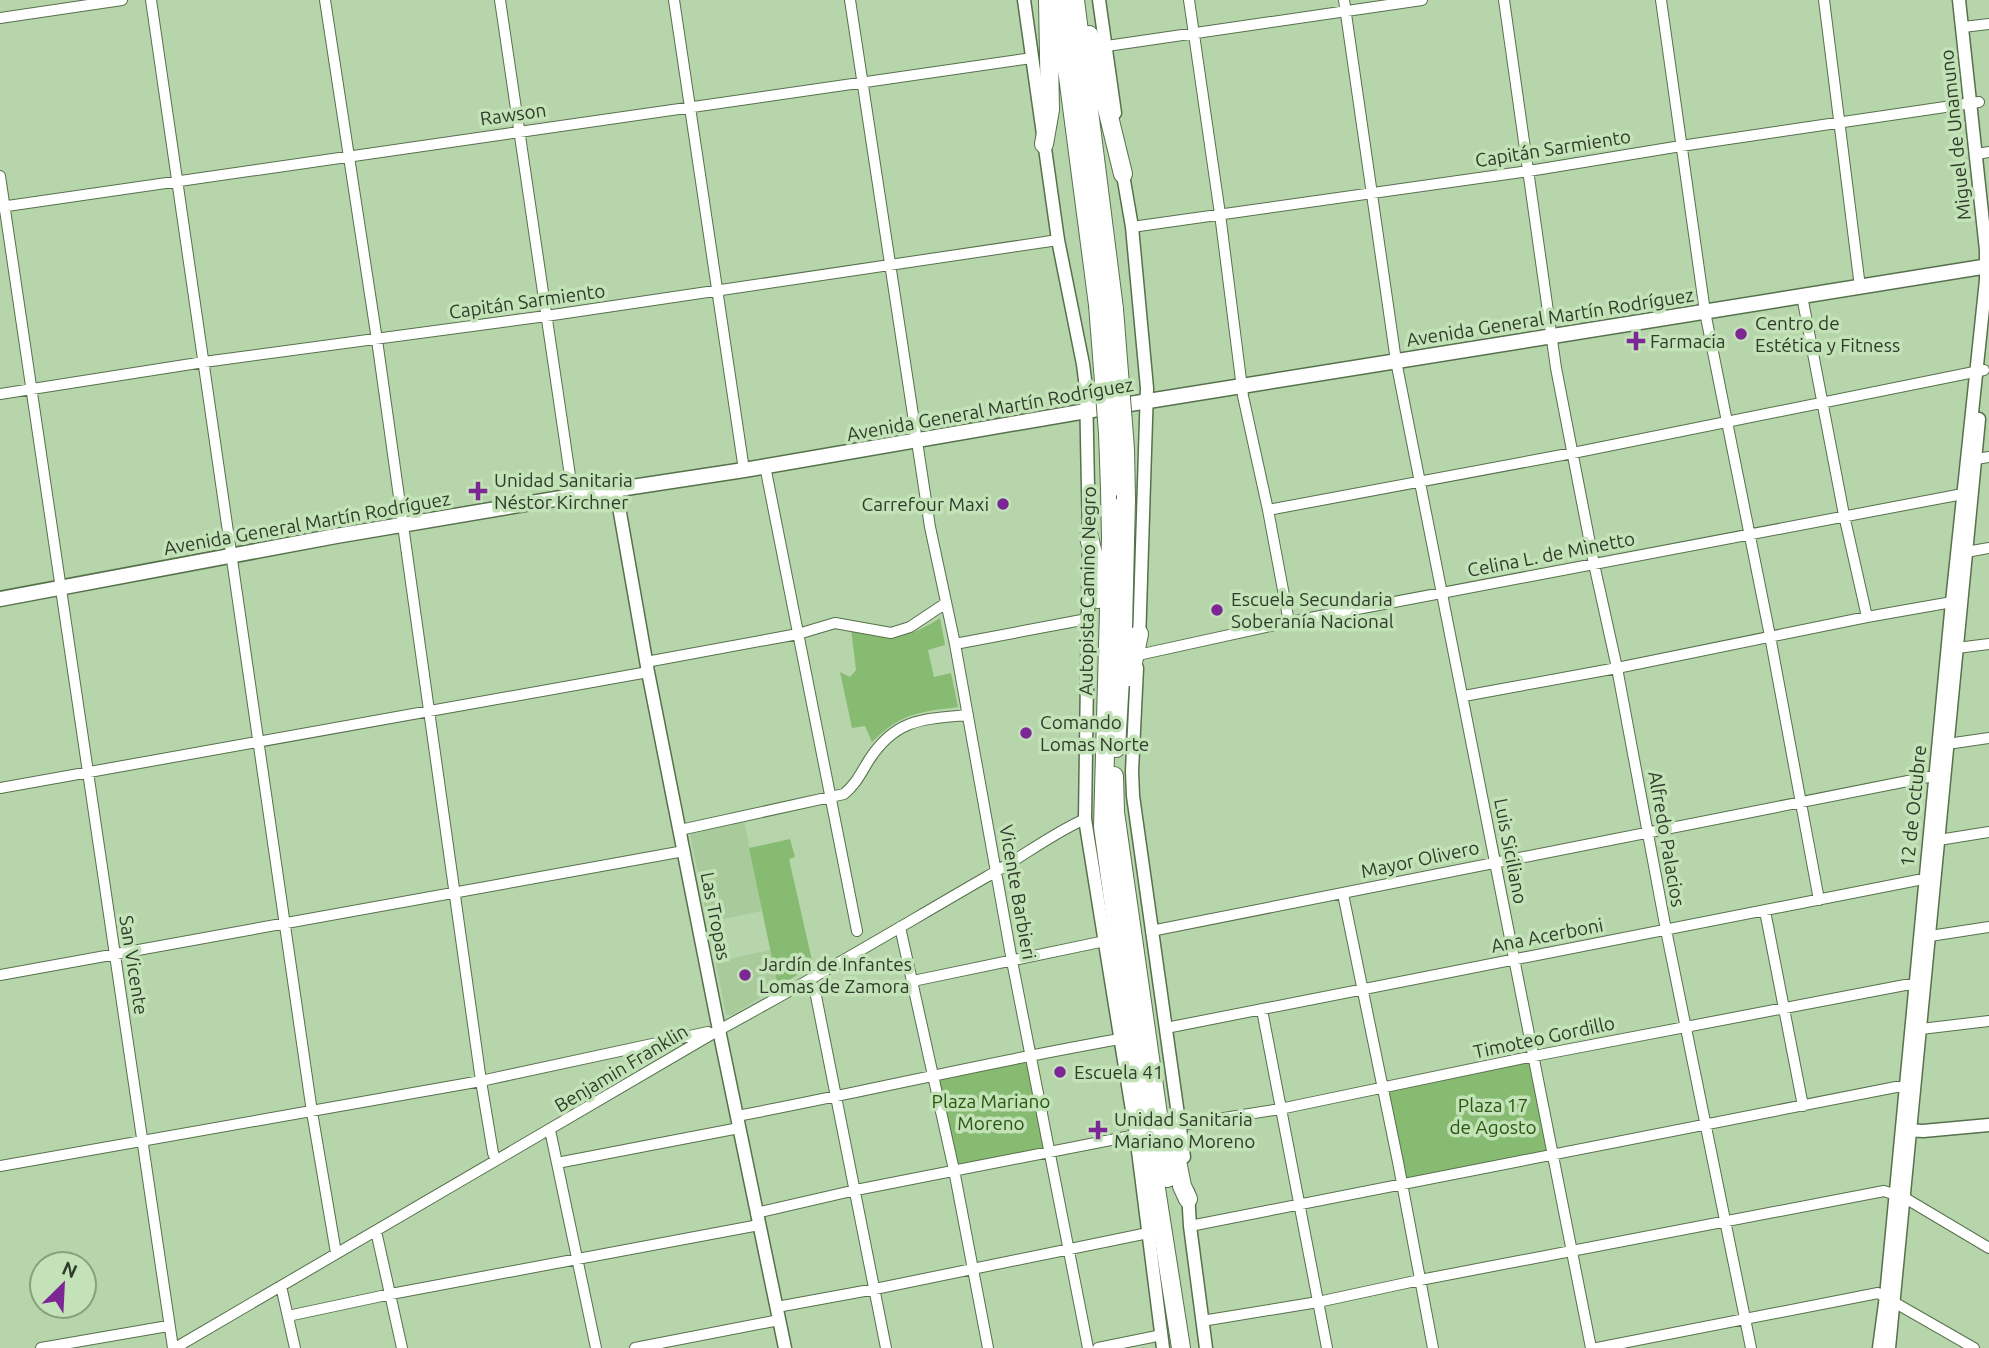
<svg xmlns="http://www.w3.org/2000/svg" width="1989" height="1348" viewBox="0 0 1989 1348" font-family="Ubuntu,sans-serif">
  <rect width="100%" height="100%" fill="#b6d5ab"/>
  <path fill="#a9cb9c" d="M744,820L762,911L708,922L689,830Z
    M770,950L778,987L732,1015H726L716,962Z"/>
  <path fill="#87bb72" d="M940,618L945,645L928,650L934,677L951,673L958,707C919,712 901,713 872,742L865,726L852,728L840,672L850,677L856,670L851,629C889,639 905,641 940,618Z
    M790,839L795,857L789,859L813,965L778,987L749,848Z
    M1027,1055L1050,1152L954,1170L933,1075Z
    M1534,1056L1553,1155L1402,1184L1383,1088Z"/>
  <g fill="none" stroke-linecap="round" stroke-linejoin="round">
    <defs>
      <path id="minor" d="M151,0L312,1112L336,1253
        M325,0L377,340L481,1081L493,1153L496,1160
        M500,0L573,496
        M674,0L744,470
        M850,0L930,527L955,644L1012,961L1088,1348
        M1189,0L1220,214L1243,396L1268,510L1289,622
        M1344,0L1396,361L1591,1348
        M1504,0L1556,368L1594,564L1617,668L1666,930L1751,1348
        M1661,0L1705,312L1770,636L1819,900
        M1824,0L1860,287
        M0,18L122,0
        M1963,27L1989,24
        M1107,46L1422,0
        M1977,154L1989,152
        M0,176L173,1348
        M0,207L1032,58
        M1132,227L1529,171L1681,146L1979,102
        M1802,296L1844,515L1867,617
        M0,394L204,362L546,316L1058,240
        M1969,457L1976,459L1989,457
        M765,466L857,931
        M1268,510L1573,453L1984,370
        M1966,552L1989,548
        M955,644L1087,619
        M1957,648L1989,644
        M1138,655L1289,622L1968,493
        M646,662L798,634L835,623L891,633L910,627L946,603
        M1464,696L1617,668L1867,617L1952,602
        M1943,742L1954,743L1989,738
        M0,788L648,672
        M680,830L844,794C856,784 861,773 869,760C896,718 924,719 968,715
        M1934,838L1945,839L1989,832
        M1343,894L1398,1162L1433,1348
        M1765,911L1803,1106
        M900,927L954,1170L988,1348
        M1151,931L1928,777H1940
        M1930,936L1989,927
        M0,975L684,851
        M810,981L815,991L886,1348
        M913,981L1105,941
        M1262,1010L1327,1348
        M1166,1028L1918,880H1930
        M1921,1029L1989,1021
        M737,1116C865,1092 992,1061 1120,1039
        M1180,1125L1280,1109L1534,1056L1905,985H1915
        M550,1130L596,1348
        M557,1163L739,1128
        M0,1166L481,1081L708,1032
        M756,1213L856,1190L1136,1135
        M1190,1226L1896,1087H1910
        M376,1231L402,1348
        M281,1286L295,1348
        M777,1307L875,1289L1148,1233
        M288,1316L391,1294L759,1225
        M1202,1321L1318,1302L1420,1280L1884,1191L1905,1198L1989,1248
        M41,1348L168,1326
        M175,1348L719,1030C810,981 898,928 988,876C1021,858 1051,834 1085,819
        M635,1348L779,1320
        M1098,1348L1162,1335
        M1597,1348L1878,1293L1974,1348"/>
      <path id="tertiary" d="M1024,0L1058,240L1083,364L1086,388L1089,537L1085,819L1136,1135L1163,1348
        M1099,0L1115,113
        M1122,169L1132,227L1147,388L1139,642
        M616,490L648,672L719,1030L785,1348
        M1137,668L1132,771L1133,796L1184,1157
        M1906,1130L1923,1131L1989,1125
        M1188,1192L1190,1226L1206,1348
        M1879,1348L1886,1296L1952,602L1986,280V250L1959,0
        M1889,1348L1979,419"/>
      <path id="secondary" d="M0,599L336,536L573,496L744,470L1086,411L1989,266"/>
      <path id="motorway" d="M1058,0L1098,305
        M1075,0L1114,309
        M1089,35L1123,174
        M1044,144L1050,110L1048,0
        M1110,489L1111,537L1103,827L1133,1042L1181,1348
        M1089,537L1099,580L1098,599
        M1130,677L1139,634
        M1116,748L1123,627L1126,499
        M1114,776L1115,812L1167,1178
        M1171,1131L1182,1186L1188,1199"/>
    </defs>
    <use href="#minor" stroke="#56714b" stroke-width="12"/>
    <use href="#tertiary" stroke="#56714b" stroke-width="15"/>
    <use href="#secondary" stroke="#56714b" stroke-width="17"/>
    <use href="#motorway" stroke="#56714b" stroke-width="20"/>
    <use href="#minor" stroke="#fff" stroke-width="10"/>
    <use href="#tertiary" stroke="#fff" stroke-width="12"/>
    <use href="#secondary" stroke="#fff" stroke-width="14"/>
    <use href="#motorway" stroke="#fff" stroke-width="18"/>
    <defs>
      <path id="motorway-bridge" d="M1098,305L1108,433L1110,489
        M1114,309L1125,449L1126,499"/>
    </defs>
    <use href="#motorway-bridge" stroke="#56714b" stroke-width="20" stroke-linecap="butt"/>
    <use href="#motorway-bridge" stroke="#fff" stroke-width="18"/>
  </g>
  <g fill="#7d2796" stroke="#c3e2b8" stroke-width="2.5">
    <circle cx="1741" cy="334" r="7"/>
    <path d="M1632.5 330.5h7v7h7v7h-7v7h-7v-7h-7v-7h7z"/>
    <path d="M474.5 480.5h7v7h7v7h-7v7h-7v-7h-7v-7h7z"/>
    <circle cx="1003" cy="504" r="7"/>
    <circle cx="1217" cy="610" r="7"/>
    <circle cx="1026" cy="733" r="7"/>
    <circle cx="745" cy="975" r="7"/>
    <circle cx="1060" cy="1072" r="7"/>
    <path d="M1094.5 1119.5h7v7h7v7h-7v7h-7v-7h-7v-7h7z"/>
  </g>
  <g text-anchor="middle" stroke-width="7" stroke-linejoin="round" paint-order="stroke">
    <g font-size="19" fill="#303c2b" stroke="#c3e2b8">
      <text transform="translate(513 114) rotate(-8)" y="7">Rawson</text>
      <text transform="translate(1955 135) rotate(-96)" y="7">Miguel de Unamuno</text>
      <text transform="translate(1553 148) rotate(-9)" y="7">Capitán Sarmiento</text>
      <text transform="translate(527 301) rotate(-8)" y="7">Capitán Sarmiento</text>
      <text transform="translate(1550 317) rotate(-9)" y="7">Avenida General Martín Rodríguez</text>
      <text transform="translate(990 409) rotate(-10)" y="7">Avenida General Martín Rodríguez</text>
      <text transform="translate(307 523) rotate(-10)" y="7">Avenida General Martín Rodríguez</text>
      <text transform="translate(1551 554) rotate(-11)" y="7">Celina L. de Minetto</text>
      <text transform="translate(1087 591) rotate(-89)" y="7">Autopista Camino Negro</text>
      <text transform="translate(1913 806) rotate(-84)" y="7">12 de Octubre</text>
      <text transform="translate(1667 839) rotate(80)" y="7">Alfredo Palacios</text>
      <text transform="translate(1511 851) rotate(79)" y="7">Luis Siciliano</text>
      <text transform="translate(1420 859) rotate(-12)" y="7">Mayor Olivero</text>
      <text transform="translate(1018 892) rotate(80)" y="7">Vicente Barbieri</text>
      <text transform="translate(716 916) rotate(79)" y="7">Las Tropas</text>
      <text transform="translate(1547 935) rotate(-11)" y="7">Ana Acerboni</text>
      <text transform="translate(134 965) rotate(81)" y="7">San Vicente</text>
      <text transform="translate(1544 1037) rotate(-12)" y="7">Timoteo Gordillo</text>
      <text transform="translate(621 1068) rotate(-31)" y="7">Benjamin Franklin</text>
    </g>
    <g font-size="19" fill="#303c2b" stroke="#c3e2b8" text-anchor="start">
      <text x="1755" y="330">Centro de<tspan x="1755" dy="22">Estética y Fitness</tspan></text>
      <text x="1650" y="348">Farmacia</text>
      <text x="494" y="487">Unidad Sanitaria<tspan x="494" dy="22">Néstor Kirchner</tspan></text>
      <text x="989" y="511" text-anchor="end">Carrefour Maxi</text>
      <text x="1231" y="606">Escuela Secundaria<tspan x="1231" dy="22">Soberanía Nacional</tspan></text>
      <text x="1040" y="729">Comando<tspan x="1040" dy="22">Lomas Norte</tspan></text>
      <text x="759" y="971">Jardín de Infantes<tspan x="759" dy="22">Lomas de Zamora</tspan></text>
      <text x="1074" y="1079">Escuela 41</text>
      <text x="1114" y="1126">Unidad Sanitaria<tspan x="1114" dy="22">Mariano Moreno</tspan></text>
    </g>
    <g font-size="19" fill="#28560e" stroke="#c3e2b8">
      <text x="991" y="1108">Plaza Mariano<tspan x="991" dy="22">Moreno</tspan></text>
      <text x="1493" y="1112">Plaza 17<tspan x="1493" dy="22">de Agosto</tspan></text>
    </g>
  </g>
  <g transform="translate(63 1285) rotate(24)"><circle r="33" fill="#c3e2b8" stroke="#88a080" stroke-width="2"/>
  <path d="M0-5L12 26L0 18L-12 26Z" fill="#7d2796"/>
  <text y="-10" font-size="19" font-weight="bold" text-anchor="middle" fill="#303c2b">N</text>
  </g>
</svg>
